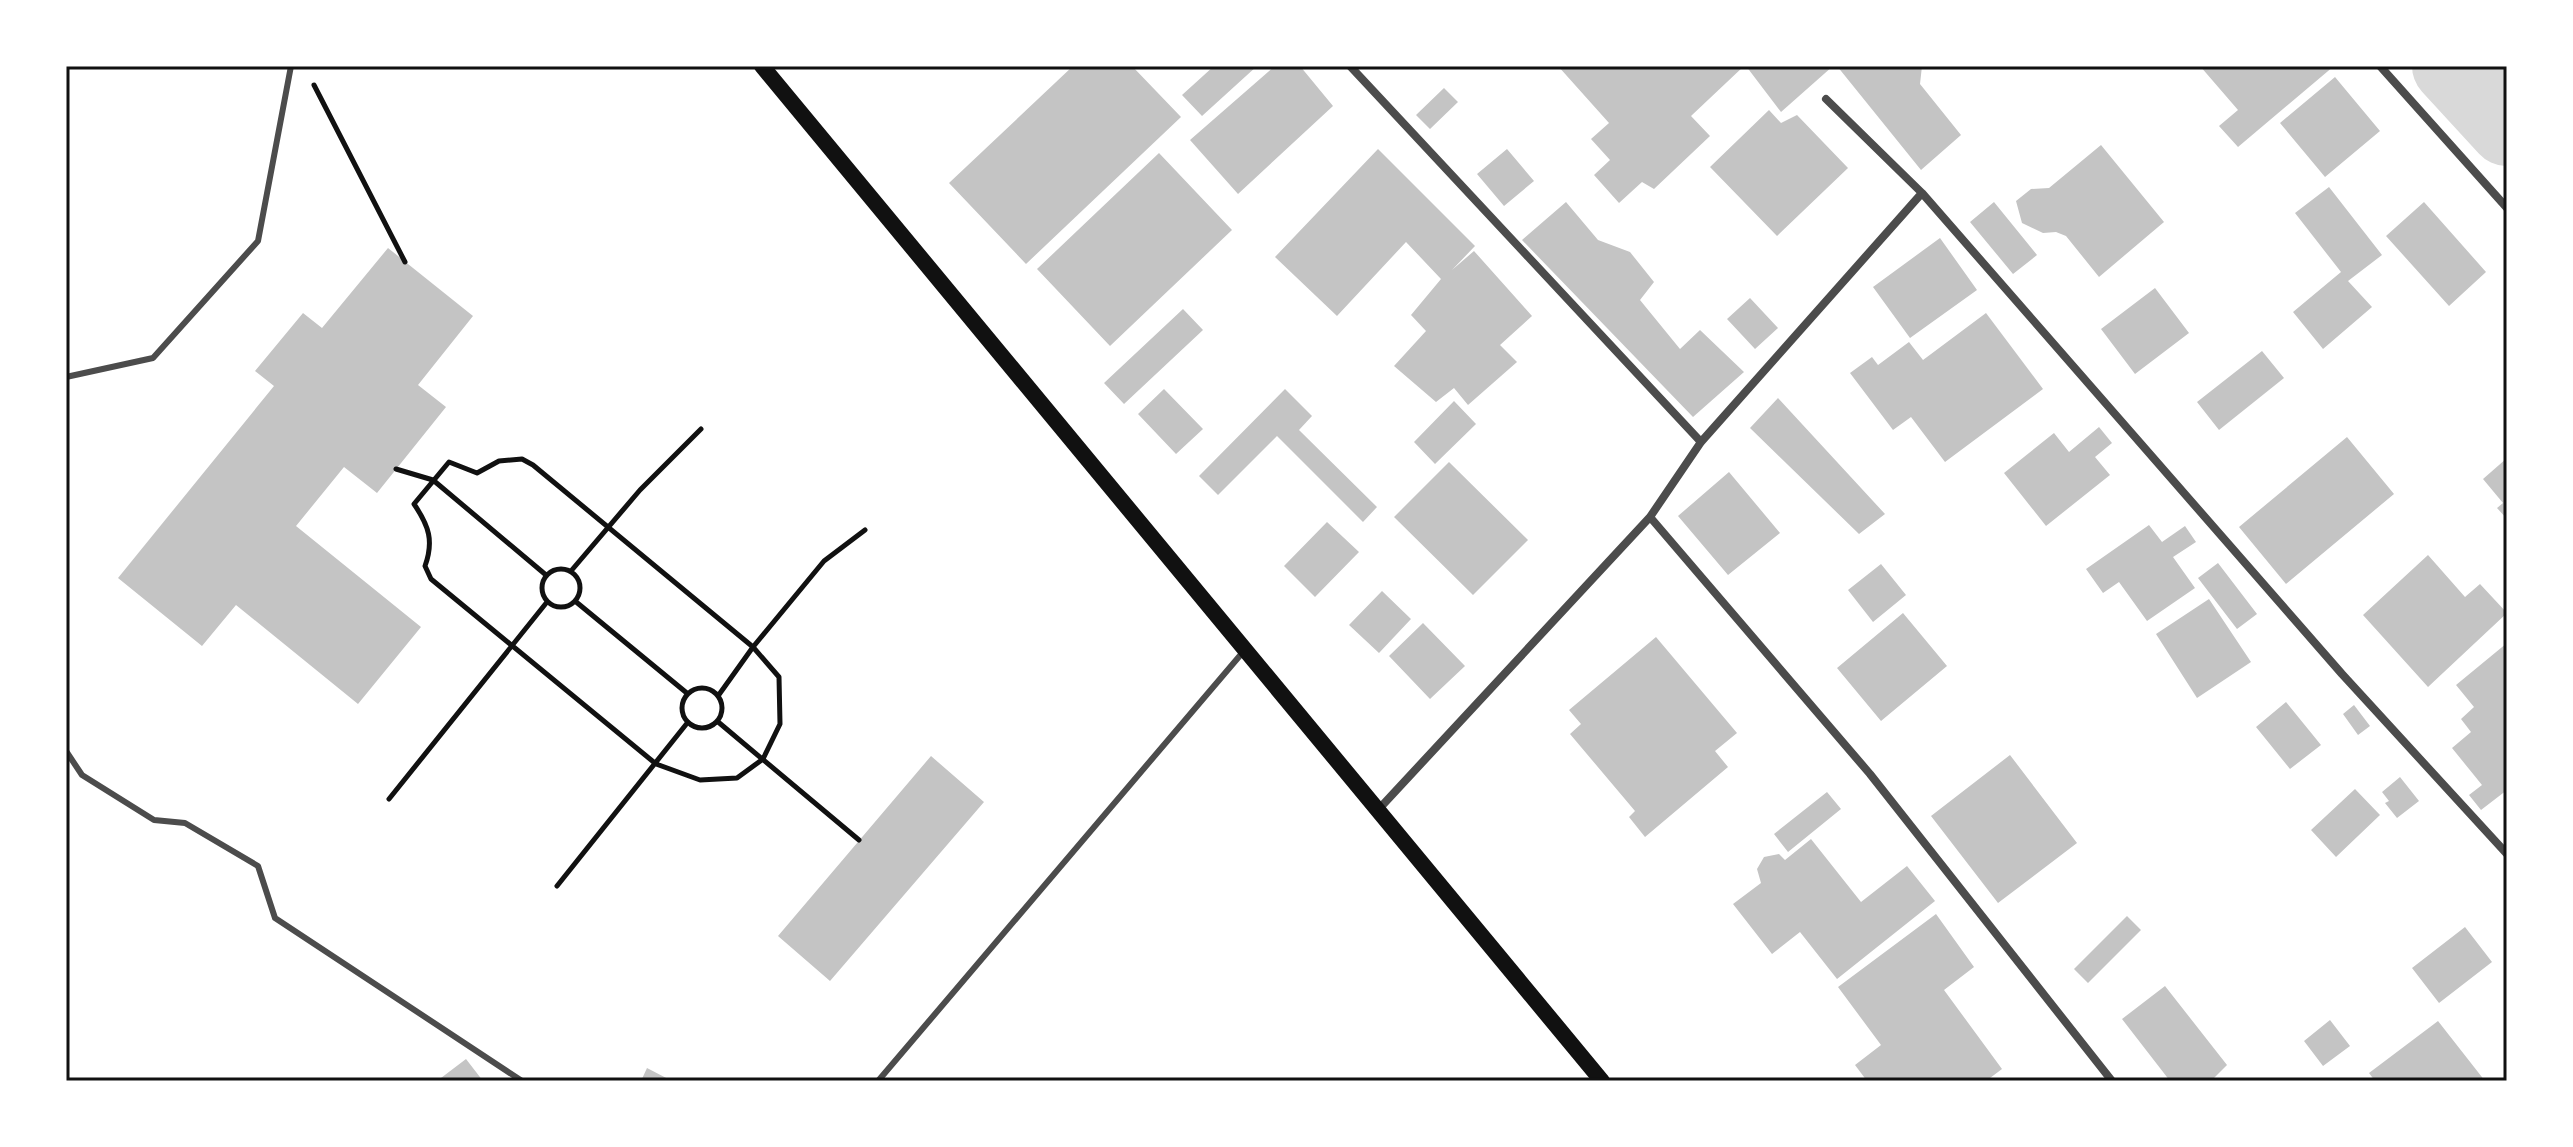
<svg xmlns="http://www.w3.org/2000/svg" width="2573" height="1147" viewBox="0 0 2573 1147" font-family="'Nunito Sans',sans-serif">
  <rect width="100%" height="100%" fill="#fff"/>
  <g fill="none" stroke-linecap="round" stroke-linejoin="round">
    <path stroke="#d9d9d9" stroke-width="76" d="M2450,66L2507,128"/>
  </g>
  <path fill="#c4c4c4" d="M1073,66H1132L1181,117L1026,264L949,183Z
    M1214,66H1257L1202,116L1182,95Z
    M1275,66H1300L1333,106L1238,194L1190,140Z
    M1558,66H1744L1691,116L1710,136L1654,189L1642,182L1619,203L1594,175L1610,160L1591,139L1609,123Z
    M1746,66H1833L1781,112Z
    M1837,66H1922L1920,84L1961,135L1921,170Z
    M2200,66H2334L2238,147L2219,126L2238,110Z
    M2335,77L2380,131L2325,177L2280,123Z
    M1444,88L1458,102L1430,129L1416,115Z
    M1769,110L1781,123L1797,115L1848,168L1777,236L1710,167Z
    M2101,145L2164,222L2099,277L2066,236L2056,232L2043,233L2022,223L2016,201L2031,189L2049,188Z
    M1378,149L1475,246L1452,270L1474,251L1532,316L1500,345L1517,362L1468,405L1454,388L1436,402L1394,366L1426,331L1411,315L1441,279L1406,242L1337,316L1275,257Z
    M1507,149L1534,181L1504,206L1477,174Z
    M1159,153L1232,230L1110,346L1037,269Z
    M2329,187L2382,255L2348,281L2372,307L2323,349L2293,312L2341,272L2295,213Z
    M1566,202L1598,240L1630,252L1654,282L1640,300L1680,349L1700,330L1744,372L1693,417L1522,240Z
    M1994,202L2037,255L2013,274L1970,222Z
    M2424,202L2486,272L2449,306L2386,236Z
    M1940,238L1977,290L1910,338L1873,287Z
    M388,248L473,316L418,385L446,407L377,493L344,467L296,526L421,627L358,704L236,605L202,646L118,578L274,386L255,371L303,313L322,328Z
    M2155,288L2189,333L2135,374L2101,329Z
    M1750,298L1778,328L1755,349L1727,319Z
    M1183,309L1203,330L1124,404L1104,383Z
    M1986,313L2043,389L1945,462L1911,417L1893,430L1850,373L1872,357L1878,365L1909,342L1923,360Z
    M2262,351L2284,378L2219,430L2197,402Z
    M1164,389L1203,429L1176,454L1138,414Z
    M1285,389L1312,416L1299,430L1377,507L1363,522L1277,436L1218,495L1199,476Z
    M1778,398L1885,514L1859,534L1750,428Z
    M1454,401L1476,424L1435,464L1414,442Z
    M2099,427L2112,443L2095,457L2110,475L2046,526L2004,473L2054,433L2069,452Z
    M2347,437L2394,494L2286,584L2239,527Z
    M2507,458V519L2497,508L2503,503L2483,479Z
    M1449,462L1528,540L1473,595L1394,517Z
    M1729,472L1780,533L1728,575L1678,516Z
    M1327,522L1359,552L1315,597L1284,566Z
    M2149,525L2162,542L2185,526L2196,542L2173,557L2195,588L2147,621L2119,582L2103,593L2086,569Z
    M2428,555L2465,597L2480,584L2507,613L2428,687L2363,615Z
    M2218,563L2257,614L2237,629L2198,578Z
    M1881,564L1906,595L1873,622L1848,590Z
    M1382,591L1411,619L1379,653L1349,625Z
    M2209,599L2251,662L2197,698L2156,634Z
    M1903,613L1947,666L1881,721L1837,668Z
    M1423,623L1465,666L1430,699L1389,656Z
    M1656,637L1737,733L1715,751L1728,767L1645,837L1629,817L1635,811L1570,734L1581,724L1569,710Z
    M2507,643V790L2481,810L2469,795L2482,785L2452,748L2471,732L2461,719L2474,707L2456,685Z
    M2286,702L2321,745L2290,769L2256,727Z
    M2354,705L2370,726L2358,735L2343,714Z
    M2010,755L2077,843L1998,903L1931,816Z
    M931,756L984,802L830,981L778,936Z
    M2400,777L2419,801L2397,818L2385,803L2389,801L2382,792Z
    M2355,789L2380,815L2336,857L2311,830Z
    M1827,792L1841,809L1788,852L1774,834Z
    M1811,839L1861,902L1907,866L1935,901L1837,979L1800,932L1772,954L1733,904L1761,883L1757,869L1764,857L1779,854L1785,860Z
    M1936,914L1974,967L1944,990L2002,1069L1986,1081H1867L1855,1065L1881,1045L1838,987Z
    M2127,916L2141,930L2088,983L2074,969Z
    M2465,927L2492,962L2439,1003L2412,968Z
    M2165,986L2227,1065L2211,1081H2170L2122,1019Z
    M2330,1020L2350,1046L2323,1066L2304,1041Z
    M2438,1021L2485,1081H2375L2369,1073Z
    M466,1059L483,1081H437Z
    M647,1068L672,1081H641Z"/>
  <g fill="none" stroke-linecap="round" stroke-linejoin="round">
    <path stroke="#111" stroke-width="5" d="M314,85L405,262
      M522,459L533,465L753,647L779,677L780,724L763,759L737,778L700,780L656,764L431,579L425,566C434,541 429,526 414,504L449,462L477,473L499,461Z
      M396,469L433,480L546,575
      M542 588a19 19 0 1 1 38 0a19 19 0 1 1-38 0Z
      M571,571L640,490L701,429
      M575,601L688,694
      M682 708a20 20 0 1 1 40 0a20 20 0 1 1-40 0Z
      M718,696L753,647L824,561L865,530
      M717,721L859,840
      M389,799L547,602
      M557,886L688,722"/>
    <path stroke="#4c4c4c" stroke-width="6" d="M66,377L153,358L258,241L291,66
      M66,751L82,775L154,820L185,823L258,866L275,918L522,1081
      M878,1081L1243,652"/>
    <path stroke="#4c4c4c" stroke-width="8" d="M1350,66L1701,442
      M2380,66L2507,208
      M1826,99L1922,193L2342,674L2507,854
      M1650,517L1870,774L2112,1081
      M1378,810L1650,517L1701,442L1922,193"/>
    <path stroke="#111" stroke-width="16" d="M762,66L1602,1081"/>
  </g>
  <rect width="2573" height="1147" fill="none" stroke="#ffffff" stroke-width="136"/>
  <rect x="68" y="68" width="2437" height="1011" fill="none" stroke="#111" stroke-width="3"/>
</svg>
